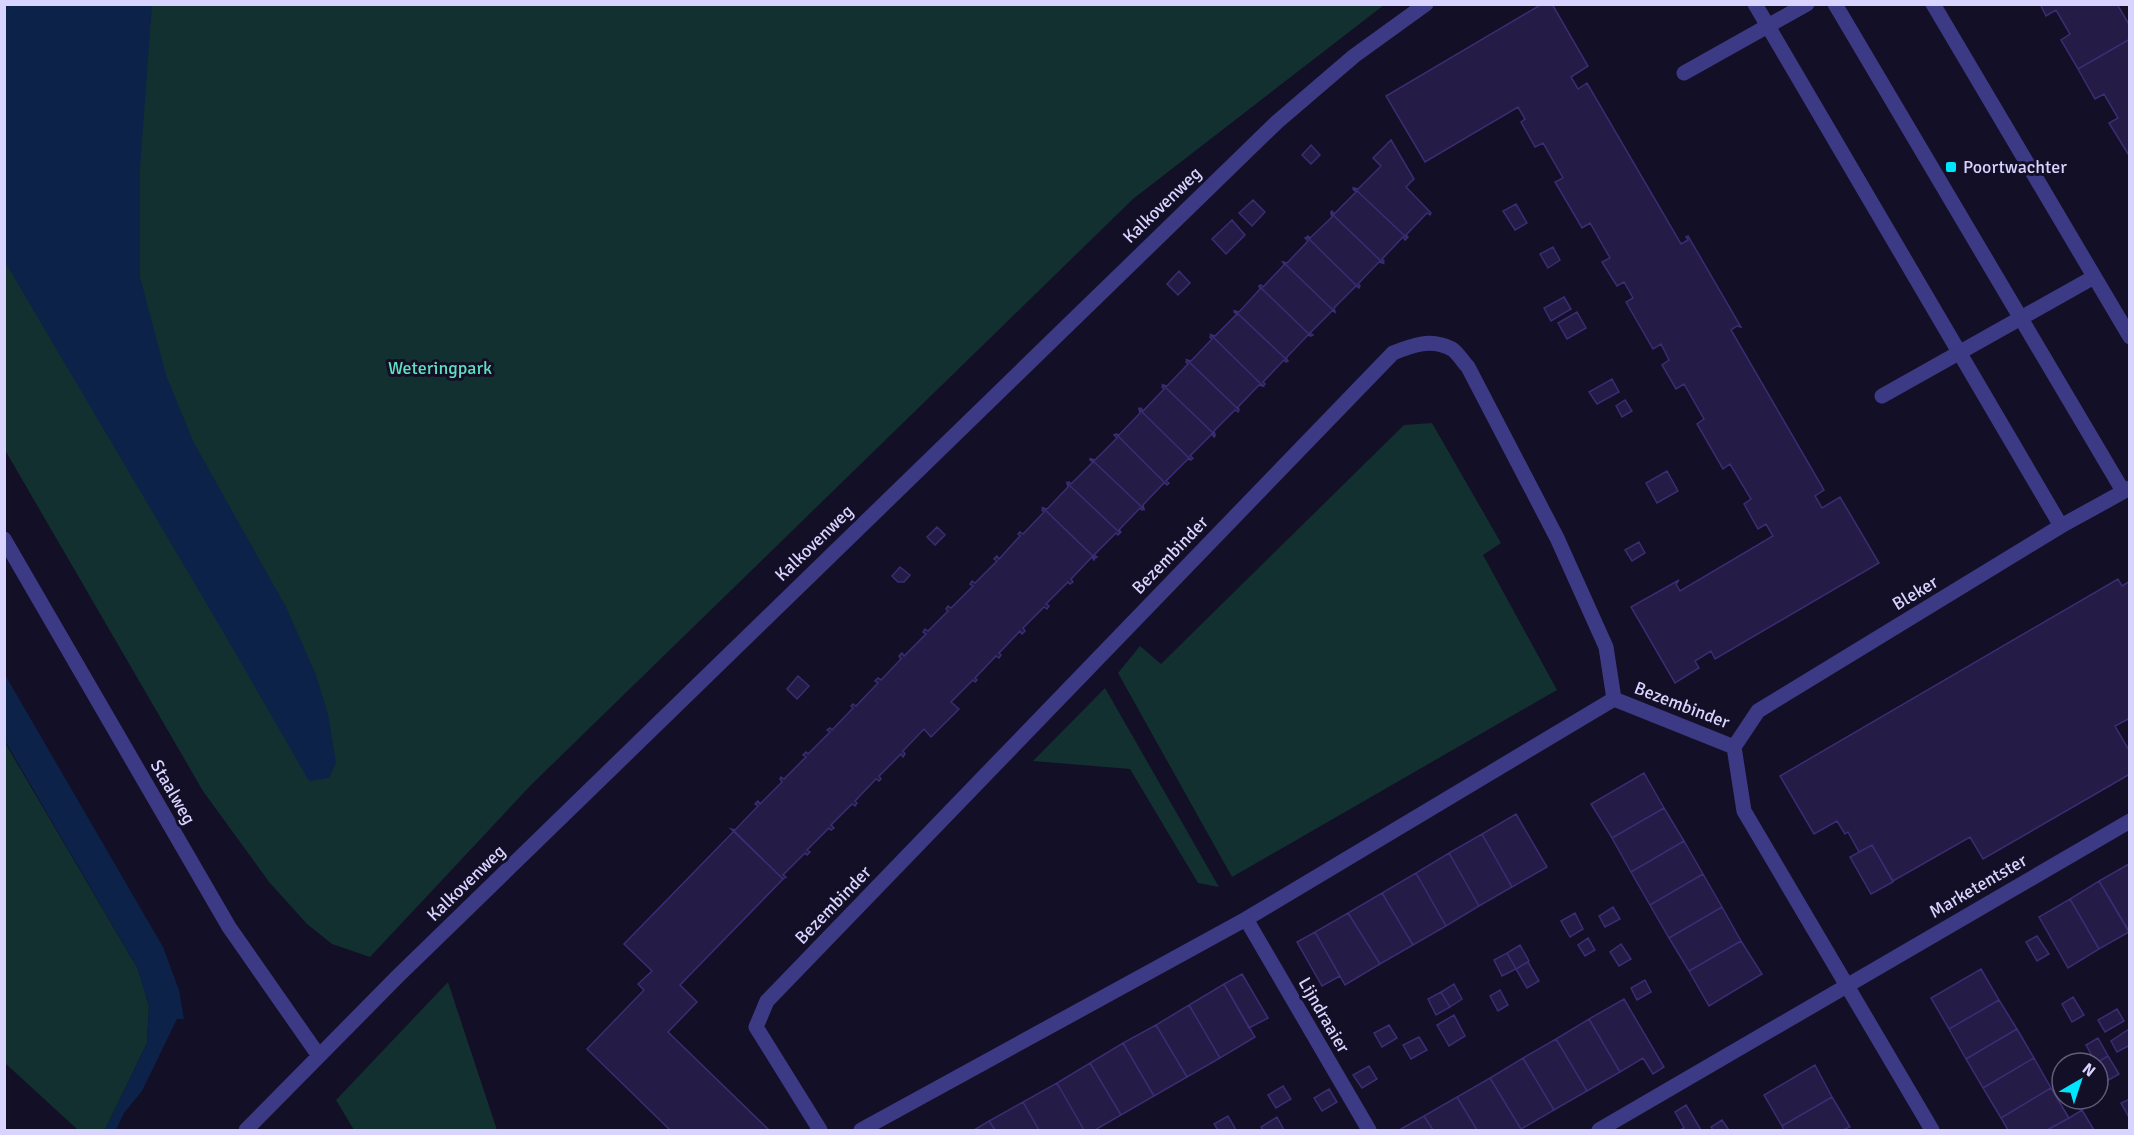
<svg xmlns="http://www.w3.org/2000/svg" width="2134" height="1135" viewBox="0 0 2134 1135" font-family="Signika,sans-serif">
  <rect width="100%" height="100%" fill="#130f26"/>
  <path fill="#12302f" d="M4,5H1384L1133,199L531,785L370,957L332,944L307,924L269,882L203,791L5,450Z
    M1432,423L1501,543L1483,555L1557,690L1232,877L1118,673L1140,646L1161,664L1404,425Z
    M1105,688L1219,887L1198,883L1130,769L1033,761Z
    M4,741L138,969L149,1006L147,1043L105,1130H78L5,1063Z
    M448,982L497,1130H354L336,1100Z"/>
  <path fill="#0c2248" d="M4,5H152L140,168V277L166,375L194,443L286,607L316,675L328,714L336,763L329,778L309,781L225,635L5,262Z
    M4,673L163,947L179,990L184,1019H177L142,1091L124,1113L116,1130H105L147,1043L149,1006L138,969L5,741Z"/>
  <path fill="#241b47" stroke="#3b2d73" stroke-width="1.5" d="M1542,4H1552L1588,66L1571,77L1578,89L1587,83L1681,244L1688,240L1686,237L1688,236L1741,327L1737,326L1731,330L1824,490L1815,496L1822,508L1840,497L1879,563L1715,659L1711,651L1695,661L1699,668L1675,683L1631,607L1679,580L1676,584L1680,591L1773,536L1766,524L1758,529L1744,504L1751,499L1730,464L1723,469L1697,424L1704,419L1684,384L1676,389L1662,365L1669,360L1661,344L1653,349L1626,302L1633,298L1624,282L1617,286L1602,262L1610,258L1590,223L1582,228L1555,182L1563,178L1543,143L1535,147L1521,122L1525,119L1518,107L1425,162L1386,96Z
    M2040,4H2117L2130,26V39L2078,69L2061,40L2070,34L2056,10L2046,16Z
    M2130,39V157L2109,123L2118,118L2104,94L2095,99L2078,69Z
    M1391,140L1414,179L1406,187L1431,213L1430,215L1427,213L1406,235L1408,237L1407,238L1354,188L1358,189L1381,166L1373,158Z
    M1311,145L1320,155L1311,164L1302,155Z
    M1354,188L1407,238L1405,240L1403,237L1382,259L1384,261L1383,263L1331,213L1332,211L1334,214L1356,192L1353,189Z
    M1253,200L1265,212L1252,226L1239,213Z
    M1516,204L1527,223L1515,230L1503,211Z
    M1331,213L1383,263L1379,262L1358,284L1360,286L1359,288L1307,237L1308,236L1310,238L1332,217Z
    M1232,220L1245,235L1226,254L1212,239Z
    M1307,237L1359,288L1356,286L1334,308L1335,312L1283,262L1287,263L1308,241L1305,238Z
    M1553,247L1560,260L1548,268L1540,254Z
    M1283,262L1335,312L1332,311L1310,333L1313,335L1311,336L1259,286L1261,285L1263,287L1284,265Z
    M1179,271L1190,283L1178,295L1167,284Z
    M1259,286L1311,336L1308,335L1286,358L1288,361L1235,311L1239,312L1260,289Z
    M1564,297L1571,309L1551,321L1544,308Z
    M1235,311L1288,361L1286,362L1284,360L1263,382L1265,384L1263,386L1211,335L1215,336L1237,314L1234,312Z
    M1577,312L1586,328L1567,339L1558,323Z
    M1211,335L1263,386L1259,385L1238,407L1239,410L1187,360L1191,361L1212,339L1210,337Z
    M1187,360L1239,410L1238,412L1235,410L1214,431L1215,435L1163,385L1167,386L1188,364L1186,362Z
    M1612,379L1619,392L1597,404L1589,392Z
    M1163,385L1215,435L1214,437L1212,434L1190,456L1193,458L1191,460L1139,409L1141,408L1143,411L1164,389L1162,387Z
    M1625,400L1632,411L1622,417L1616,406Z
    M1139,409L1191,460L1188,459L1166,481L1169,483L1167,485L1116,434L1119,435L1140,413Z
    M1116,434L1167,485L1164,483L1143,505L1144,509L1091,459L1095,460L1117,438L1114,435Z
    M1091,459L1144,509L1142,510L1140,508L1119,530L1121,532L1120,533L1067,483L1069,482L1071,484L1093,462L1090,460Z
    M1667,471L1678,491L1657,503L1646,483Z
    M1067,483L1120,533L1118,535L1116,533L1094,555L1097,557L1095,558L1043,508L1047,509L1068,487Z
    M1043,508L1095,558L1094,560L1092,557L1071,579L1073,582L1070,584L1068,582L1046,604L1049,606L1047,609L1044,607L1023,628L1025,631L1022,634L1020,631L999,653L1001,655L999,658L996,656L975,678L977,680L975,682L973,680L951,702L959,709L931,737L924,729L903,751L905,754L903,757L901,754L879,776L881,779L879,781L876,779L855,801L857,803L855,806L852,804L831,825L834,828L831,830L829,828L807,850L810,852L807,855L805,853L783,875L786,877L783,879L731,829L735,830L758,806L755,804L758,801L760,804L782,782L780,779L781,777L784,779L806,757L803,755L806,752L808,754L830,732L827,730L830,728L832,730L853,708L851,706L853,704L856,706L878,683L875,681L878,678L881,680L901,659L899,656L902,653L904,656L926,634L923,632L925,629L928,631L948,611L946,609L948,606L951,608L973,586L970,584L972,581L975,583L997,561L994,559L997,556L999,559L1020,536L1018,534L1020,532L1023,534L1044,512L1042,510Z
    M937,527L945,535L935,545L927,537Z
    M1639,542L1645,553L1632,561L1625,550Z
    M900,567L910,575L904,582H898L892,576Z
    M2118,579L2122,586L2130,581V718L2115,726L2130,752V774L1983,859L1970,837L1893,881L1872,845L1859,852L1848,832L1845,834L1837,821L1814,834L1780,776Z
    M798,676L809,686L797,699L787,689Z
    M1644,773L1664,808L1612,838L1591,804Z
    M1664,808L1684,841L1631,872L1612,838Z
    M1516,814L1547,867L1512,887L1482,834Z
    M734,831L783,879L680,985L697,1002L668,1032L769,1130H670L587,1049L644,990L638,984L652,971L624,944Z
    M1482,834L1512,887L1479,906L1449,853Z
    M1684,841L1703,874L1650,905L1631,872Z
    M1872,845L1893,882L1871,894L1850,857Z
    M1449,853L1479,906L1446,926L1416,873Z
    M2129,864L2130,865V933L2099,881Z
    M1416,873L1446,926L1413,945L1382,893Z
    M1703,874L1722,907L1669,938L1650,905Z
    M2099,881L2129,932L2099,949L2070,899Z
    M1382,893L1413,945L1380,964L1348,913Z
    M2070,899L2099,949L2068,968L2039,917Z
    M1613,907L1620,919L1605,927L1599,916Z
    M1722,907L1741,941L1689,971L1669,938Z
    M1348,913L1380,964L1345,985L1315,932Z
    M1575,913L1583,929L1570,937L1561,921Z
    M1315,932L1340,976L1322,986L1297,942Z
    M2037,936L2049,954L2037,961L2026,942Z
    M1588,938L1595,950L1585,956L1578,945Z
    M1741,941L1762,974L1709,1006L1689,971Z
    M1621,944L1631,959L1619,966L1610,952Z
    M1520,945L1529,961L1516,969L1507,953Z
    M1507,953L1516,969L1502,976L1494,960Z
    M1528,962L1539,981L1527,988L1516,969Z
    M1981,969L1999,1000L1949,1029L1931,998Z
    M1242,974L1268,1018L1249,1028L1224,984Z
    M1645,980L1651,992L1637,1000L1631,988Z
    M1224,984L1255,1037L1220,1058L1189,1005Z
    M1454,984L1462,999L1450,1007L1441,992Z
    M1500,990L1508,1005L1498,1011L1490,996Z
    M1441,992L1450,1007L1436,1015L1428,999Z
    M2073,997L2084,1015L2072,1022L2062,1004Z
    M1624,999L1664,1067L1653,1074L1643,1058L1620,1072L1589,1019Z
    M1999,1000L2017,1029L1966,1059L1949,1029Z
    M1189,1005L1220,1058L1187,1077L1156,1025Z
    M2117,1009L2124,1021L2105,1032L2098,1020Z
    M1454,1015L1465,1036L1449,1046L1437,1025Z
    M1589,1019L1620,1072L1587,1091L1556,1039Z
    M1156,1025L1187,1077L1154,1096L1123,1043Z
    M1389,1025L1397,1038L1382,1047L1374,1033Z
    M2017,1029L2034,1058L1983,1088L1966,1059Z
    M2129,1029L2130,1045L2117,1052L2111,1041Z
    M1419,1037L1427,1050L1411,1059L1403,1045Z
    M2098,1038L2108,1056L2096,1063L2086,1045Z
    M1556,1039L1587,1091L1554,1110L1523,1058Z
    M1123,1043L1154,1096L1121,1115L1090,1063Z
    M2108,1056L2119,1074L2107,1081L2096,1063Z
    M1523,1058L1554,1110L1521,1129L1490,1078Z
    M2034,1058L2051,1088L2001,1118L1983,1088Z
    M1090,1063L1121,1115L1095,1130H1084L1057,1083Z
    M1815,1065L1832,1097L1782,1126L1764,1095Z
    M1369,1066L1377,1079L1362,1088L1353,1075Z
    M1490,1078L1521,1129L1519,1130H1477L1457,1097Z
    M1057,1083L1084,1130H1039L1023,1102Z
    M1283,1086L1291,1099L1276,1108L1268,1095Z
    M2051,1088L2069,1118L2047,1130H2008L2001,1118Z
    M1329,1089L1337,1102L1322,1111L1314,1098Z
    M1457,1097L1477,1130H1433L1424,1116Z
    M1832,1097L1850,1127L1843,1130H1784L1782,1126Z
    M2130,1099V1119L2121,1103Z
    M1023,1102L1039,1130H995L989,1121Z
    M1686,1105L1701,1130H1680L1684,1128L1675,1112Z
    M2082,1110L2094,1130H2047L2069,1118Z
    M1228,1116L1236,1130H1218L1214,1124Z
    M1424,1116L1433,1130H1399Z
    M1277,1117L1284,1130H1263L1261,1127Z
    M1722,1120L1729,1130H1713L1711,1127Z
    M989,1121L995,1130H974Z"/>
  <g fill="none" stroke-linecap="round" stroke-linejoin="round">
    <path stroke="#3d3a85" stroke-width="15" d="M1755,4L2061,526
      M1835,4L2123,491
      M1933,4L2130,337
      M1684,73L1807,4
      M1882,396L2094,277
      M4,539L229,927L319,1056
      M1614,699L1734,747
      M1734,747L1758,711L2061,526L2130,488
      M1734,747L1744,811L1932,1130
      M1246,919L1369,1130
      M246,1130L398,976L1277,122L1354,56L1426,4
      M820,1130L756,1027L767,1001L1393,353C1413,345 1431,338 1452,349C1458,353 1463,362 1468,367L1557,538L1606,647L1614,699
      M861,1130L1246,919L1614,699
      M1599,1130L2130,821"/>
  </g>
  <rect fill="#00e5ff" stroke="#130f26" stroke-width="2" x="1945" y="161" width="12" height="12" rx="3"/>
  <g text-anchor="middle" stroke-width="6" stroke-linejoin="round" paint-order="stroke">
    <g font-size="18" fill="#d9d4ff" stroke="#130f26" text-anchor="start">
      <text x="1963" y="173">Poortwachter</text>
    </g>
    <g font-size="18" fill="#d9d4ff" stroke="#130f26">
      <text transform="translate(1162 205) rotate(-44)" y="6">Kalkovenweg</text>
      <text transform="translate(814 543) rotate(-44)" y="6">Kalkovenweg</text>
      <text transform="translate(1170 555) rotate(-46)" y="6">Bezembinder</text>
      <text transform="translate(1915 593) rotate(-31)" y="6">Bleker</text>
      <text transform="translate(1682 705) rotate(21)" y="6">Bezembinder</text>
      <text transform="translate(173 792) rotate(60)" y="6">Staalweg</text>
      <text transform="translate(466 883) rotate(-44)" y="6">Kalkovenweg</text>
      <text transform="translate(1978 886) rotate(-30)" y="6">Marketentster</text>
      <text transform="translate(833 905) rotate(-46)" y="6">Bezembinder</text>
      <text transform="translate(1324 1015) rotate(60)" y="6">Lijndraaier</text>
    </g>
    <g font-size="18" fill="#5fe0c0" stroke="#130f26">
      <text x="440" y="374">Weteringpark</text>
    </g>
  </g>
  <rect width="2134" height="1135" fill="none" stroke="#d9d4ff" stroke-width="12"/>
  <g transform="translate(2080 1081) rotate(39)"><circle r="28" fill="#130f26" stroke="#625e7d" stroke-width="1.5"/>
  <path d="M0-4.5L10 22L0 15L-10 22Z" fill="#00e5ff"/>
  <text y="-9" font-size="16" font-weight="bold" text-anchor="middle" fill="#d9d4ff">N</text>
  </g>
</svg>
